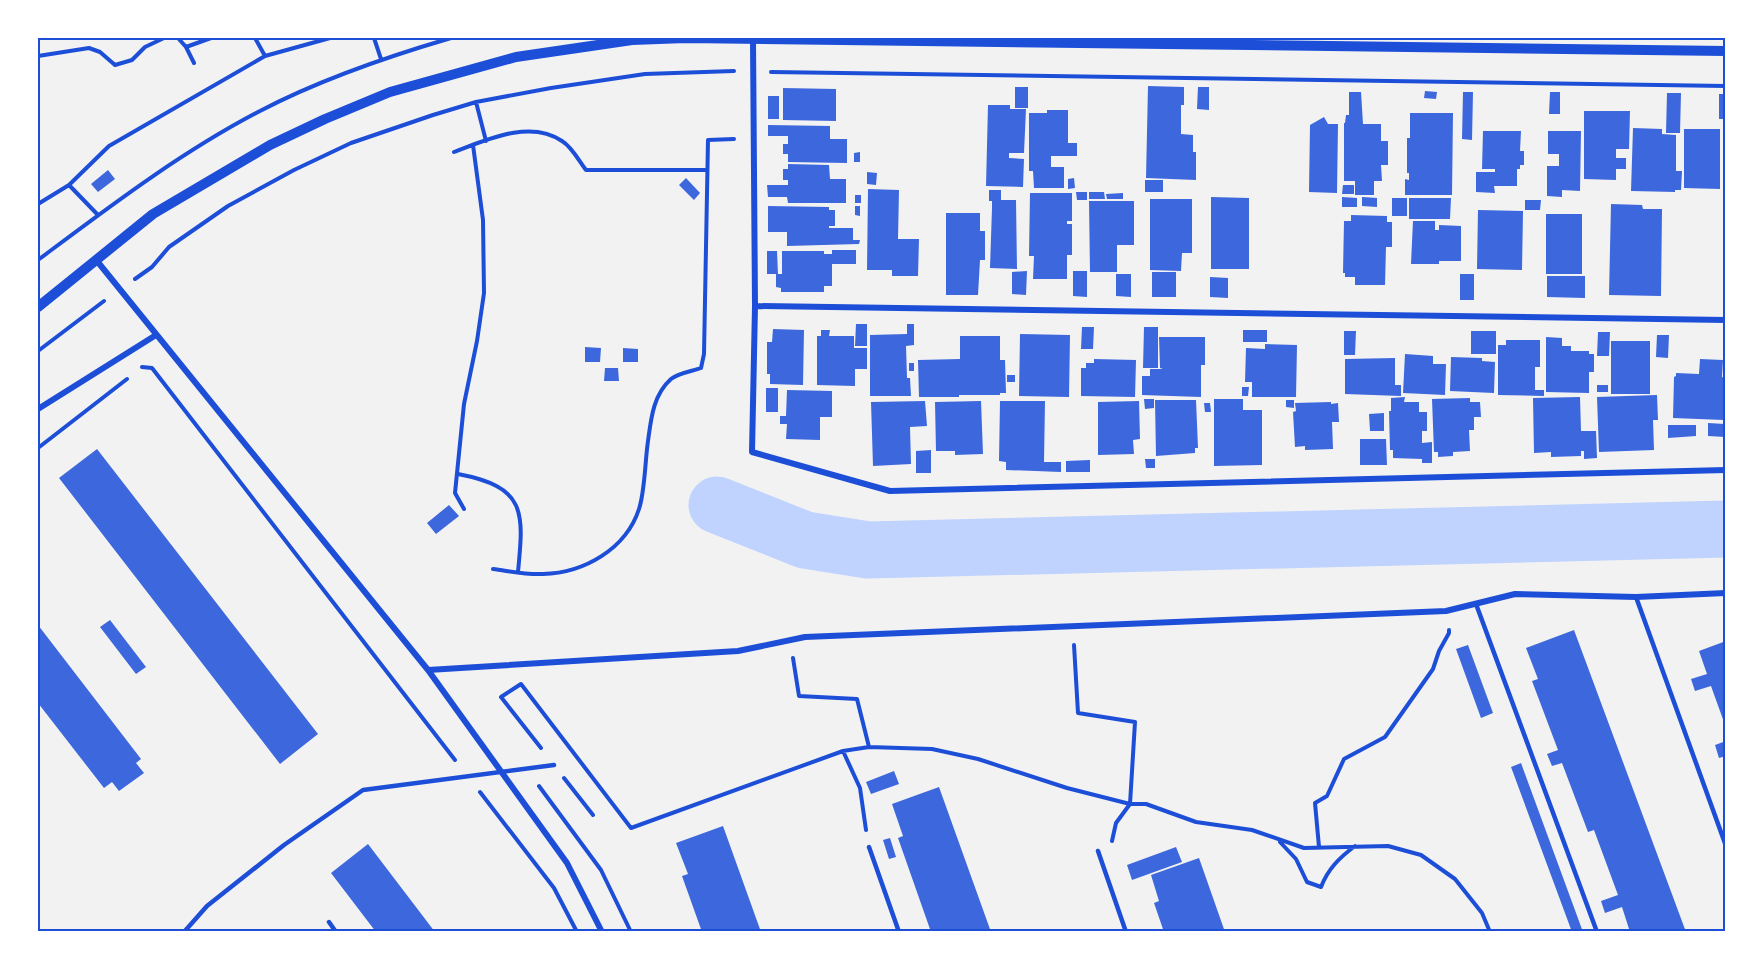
<svg xmlns="http://www.w3.org/2000/svg" width="1763" height="969" viewBox="0 0 1763 969" font-family="'Fira Sans Condensed',sans-serif">
  <rect width="100%" height="100%" fill="#f2f2f2"/>
  <g fill="none" stroke-linecap="round" stroke-linejoin="round">
    <path stroke="#bfd3fe" stroke-width="57" d="M717,505L805,540L868,550L1726,529"/>
  </g>
  <path fill="#3d67dc" d="M1148,86L1184,87V105H1181V134L1193,135V152H1196V180L1146,178Z
    M1015,87H1028V108H1015Z
    M1198,87H1209V110L1197,109Z
    M783,88L836,89V121L783,120Z
    M1425,91L1437,92L1436,99L1424,98Z
    M1349,92H1361L1363,124H1381V141H1388V165H1381L1382,181H1374V195H1355V181H1344V123H1345L1346,115H1349Z
    M1463,92H1473L1472,140L1462,139Z
    M1550,92H1560V114H1549Z
    M1667,93H1681L1680,133H1666Z
    M1719,94H1726V119H1719Z
    M768,96H779V119H768Z
    M988,105H1010V109H1026L1024,153H1009V158L1024,159L1023,187L986,186Z
    M1047,110H1068V143H1077V156H1051V167H1064V188H1034L1033,171H1029V113H1047Z
    M1584,111H1630L1629,149H1616V158H1626V169H1616V180L1584,179Z
    M1410,113H1453L1452,195H1405V179L1409,180V173H1407V138H1410Z
    M1324,117L1328,124H1338L1337,193L1309,192L1310,125Z
    M768,125L830,126V139H847V163L788,162V154H783V144H788V136H768Z
    M1633,128L1662,129V134L1676,135V171H1682L1681,190H1675V192L1631,191Z
    M1684,129H1720V189L1684,188Z
    M1483,131H1521L1520,151H1524V165H1520V169H1517V186H1494L1495,193L1476,192V172H1495V169H1482Z
    M1548,131H1581L1580,191L1562,190V197L1547,196V166H1559V154H1548Z
    M860,152V162H854V153Z
    M788,164L829,165L830,179H846V203H788L787,197H768L767,185H788V180H783V169H788Z
    M108,170L115,179L98,192L91,184Z
    M867,172L877,173L876,185L867,184Z
    M686,178L700,193L694,200L679,185Z
    M1074,178L1075,188L1068,189V179Z
    M1145,180H1163V192H1145Z
    M1343,185H1354V194H1342Z
    M868,189L899,190L898,239H919L918,276H892V270H867Z
    M989,190H1001V200H1016L1017,269L990,268L992,208V201H989Z
    M1076,192H1087V200H1077Z
    M1089,192H1104L1105,199H1089Z
    M1030,193H1072V221H1067V224H1072V255H1067V279H1033L1034,256H1029Z
    M1123,193V199H1107L1106,194Z
    M855,195H861V203H855Z
    M1211,197L1249,198V269H1211Z
    M1342,197L1357,198V207H1342Z
    M1362,197L1377,198V207L1362,206Z
    M1392,198H1407V216H1392Z
    M1409,198H1451L1450,219H1409Z
    M1150,199H1192V253H1182L1181,271L1150,270Z
    M1525,200H1541L1540,210H1525Z
    M1089,201H1134V245H1117V272H1090Z
    M1611,204L1642,205L1643,209H1662L1661,296L1609,295Z
    M768,206L829,207V210H835V226H829V228H853V240H860L859,244L787,246V232H768Z
    M855,206H860V216L855,215Z
    M1478,210L1523,211L1522,270L1477,269Z
    M946,213H980V231H985V260H980L978,295H946Z
    M1546,214H1582V274H1546Z
    M1351,215L1387,216V222H1392V247H1386L1385,285H1355V277H1345V273H1343L1344,221H1351Z
    M1413,221H1435V230H1439V225L1461,226V261H1439V264H1411Z
    M832,250H856V264H832V286H824V292H781V288L776,287V274H778H767V251H777L778,274H782V251H824V254H832Z
    M1027,271L1026,295L1012,294V272Z
    M1073,271H1087V297L1073,296Z
    M1152,272H1176V297H1152Z
    M1116,274H1131V297L1116,296Z
    M1460,274H1474V300H1460Z
    M1547,276H1585V298L1547,297Z
    M1210,277L1228,278V298L1210,297Z
    M856,324H867V346H855Z
    M907,324H914V345L906,346L907,378H910L911,396H870V335L907,334Z
    M1082,327H1094L1093,349H1081Z
    M1144,327H1158V368H1143Z
    M773,329L804,330L803,385L770,384V374H767V342H772Z
    M821,330H830L829,336H854V348H867V369H855V386L817,385V336H821Z
    M1243,330H1267V342H1243Z
    M1344,331H1356L1355,355H1344Z
    M1471,331H1496V354H1471Z
    M1598,332H1610L1609,356H1597Z
    M1020,334L1070,335L1069,397L1019,396Z
    M1657,335H1669L1668,358L1656,357Z
    M960,336H1000V360H1005L1006,393H1000V395H959V397H919L918,360L960,359Z
    M1159,337H1205V365H1201V397L1142,395V376H1150V369H1163L1160,368Z
    M1546,337L1562,338V346H1571V351H1589V354H1594V372H1589V393L1546,392Z
    M1506,340H1540V367H1535V390H1544V396L1498,395V345H1506Z
    M1611,341H1650V394H1611Z
    M1265,344L1297,345L1296,397H1252V382H1245L1246,348L1265,349Z
    M585,347L601,348L600,362H585Z
    M623,348L638,349V362H623Z
    M1405,354L1433,356V364H1446L1445,395L1403,393Z
    M1451,357L1482,358V361L1495,362L1494,393L1450,391Z
    M1395,358V385H1401V396L1345,394V359Z
    M1094,359L1136,360L1135,397L1081,396V368H1086V363H1094Z
    M1700,359L1723,360L1722,377L1725,378L1724,420L1673,418L1674,377L1676,376V373L1699,374Z
    M909,363H914V371H909Z
    M605,368H618L619,381H604Z
    M1007,375H1015V382H1007Z
    M1597,385H1608V392H1597Z
    M1242,387H1249L1248,396H1242Z
    M766,388H778V412H766Z
    M787,390L832,391V417H820V440L786,439L787,424H780V416H786Z
    M1657,395L1658,420H1653L1654,450L1599,452L1597,397Z
    M1405,397L1404,402H1419V412H1427V431H1422V443L1432,442V463H1422V459L1393,458V450H1390L1389,411H1391V398Z
    M1580,397L1581,431H1596L1597,458L1584,459V451H1581V456L1551,457V452L1534,453L1533,398Z
    M1470,398V402H1480L1481,417H1474V430H1469L1470,451L1453,452V456L1438,457V452H1434L1432,399Z
    M1144,399H1154V408L1145,409Z
    M1214,399H1243V410H1262V465L1214,466Z
    M1155,400H1196L1198,448H1195V453L1156,456Z
    M1286,400H1294V408L1286,407Z
    M925,401L927,426L910,427L911,464L873,466L871,402Z
    M981,401L983,454L955,455V451H936L935,402Z
    M1000,401H1045L1044,462H1061V472L1006,470V462L999,461Z
    M1139,401L1140,439L1133,440L1134,454L1098,455V402Z
    M1331,402V404L1338,403L1339,422H1332L1333,449L1305,450V446L1295,447L1293,412L1296,411L1295,403Z
    M1204,403H1210L1211,412H1205Z
    M1384,413V431H1370L1369,414Z
    M1708,423L1725,424V437L1708,436Z
    M1668,425H1696V436L1668,438Z
    M1360,439H1386L1387,465H1360Z
    M97,449L318,734L280,764L59,478Z
    M931,450V473H916V451Z
    M1145,459H1155V468H1146Z
    M1090,460V472H1066V461Z
    M449,505L459,516L436,534L427,523Z
    M110,620L146,667L136,674L100,627Z
    M38,625L141,759L136,763L144,773L119,791L112,782L104,788L38,703Z
    M1574,630L1686,932H1630L1622,907L1605,913L1601,901L1618,895L1594,830L1588,832L1562,763L1552,766L1547,754L1558,750L1532,681L1538,679L1526,648Z
    M1726,641V725H1725L1711,686L1695,691L1691,679L1707,674L1699,651Z
    M1468,645L1493,713L1481,718L1456,649Z
    M1726,741V756L1719,758L1715,745Z
    M1521,763L1583,932H1572L1511,767Z
    M894,771L899,784L871,794L866,782Z
    M939,787L991,932H931L898,838L903,836L892,804Z
    M723,826L761,932H702L682,876L688,874L676,843Z
    M890,838L896,857L889,859L883,840Z
    M368,844L435,932H376L331,873Z
    M1176,847L1182,862L1132,880L1127,865Z
    M1199,858L1225,932H1164L1154,903L1159,901L1151,875Z"/>
  <g fill="none" stroke-linecap="round" stroke-linejoin="round">
    <path stroke="#1d4ed8" stroke-width="4" d="M178,38L186,47L194,63
      M255,38L265,56
      M374,38L381,59
      M186,47L211,38
      M38,56L89,48L100,52L115,65L132,60L145,47L164,38
      M771,72L1726,86
      M476,102L486,141
      M454,152C486,140 530,119 562,141C572,147 579,161 586,170H707
      M69,185L98,215
      M38,204L69,185L109,146L265,56L330,38
      M38,260C109,207 181,152 260,111C321,79 386,57 451,38
      M135,279L152,267L169,247L228,206L294,170L351,143L433,115L476,102L551,88L645,74L734,71
      M38,351L104,301
      M142,367L152,368L455,760
      M38,448L127,379
      M458,474C526,487 524,511 518,572
      M464,509L455,493L464,404L477,341L484,293L483,220L473,145
      M493,569C509,571 526,575 543,574C584,573 626,549 639,509C645,491 645,461 648,441C651,419 653,395 671,379C678,373 693,371 701,368L704,354L708,140L734,139
      M1074,645L1078,713L1135,722L1130,804L1116,823L1112,841
      M793,658L799,696L857,699L869,747
      M541,748L501,697L521,684L631,828L843,751L869,747L932,749L978,759L1067,788L1130,804H1146L1196,822L1252,830L1304,848L1388,846L1421,855L1455,879L1482,913L1490,932
      M843,751L860,788L866,830
      M564,778L593,815
      M539,786L601,870L631,932
      M480,792L554,888L577,932
      M1280,842L1296,859L1307,882L1321,887C1328,869 1339,858 1355,846
      M1319,847L1315,803L1327,796L1344,759L1385,737L1433,669L1439,651L1449,633V630"/>
    <path stroke="#1d4ed8" stroke-width="4.5" d="M1636,597L1726,846
      M1476,604L1597,932
      M869,847L899,932
      M1098,851L1126,932
      M329,922L336,932
      M184,932L207,906L284,845L363,790L554,765"/>
    <path stroke="#1d4ed8" stroke-width="6" d="M753,39L755,306L752,452L890,491L1726,470
      M97,261L428,670L567,863L602,932
      M755,306L1726,320
      M38,409L156,335
      M428,670L738,651L805,637L1446,611L1515,594L1636,597L1726,593"/>
    <path stroke="#1d4ed8" stroke-width="10" d="M38,307L153,214L270,145L325,119L390,92L516,57L632,40L686,38L1726,51"/>
  </g>
  <rect width="1763" height="969" fill="none" stroke="#ffffff" stroke-width="78"/>
  <rect x="39" y="39" width="1685" height="891" fill="none" stroke="#1d4ed8" stroke-width="2"/>
</svg>
